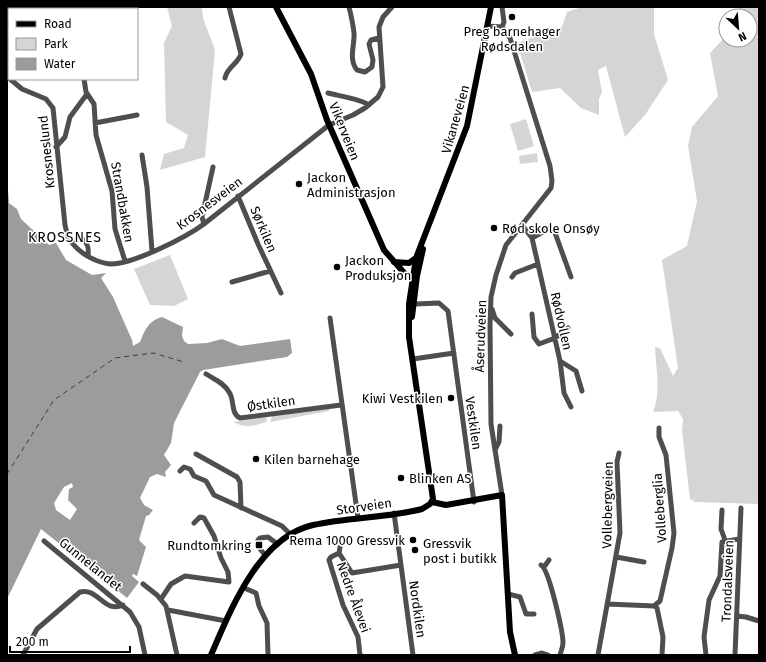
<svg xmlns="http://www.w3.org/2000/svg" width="766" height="662" viewBox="0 0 766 662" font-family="'Fira Sans',sans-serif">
  <rect width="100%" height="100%" fill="#fff"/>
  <path fill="#d5d5d5" d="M167,7H202L203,18L215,50L205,157L160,170L164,154L184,148L188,135L166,122L164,43L172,26Z
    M582,7H654V34L668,80L645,115L625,137L606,66L598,70L602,92L599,99V115L581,108L560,88L532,92L517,43L562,27L567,12Z
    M739,7H759V504L695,502L690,499L682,431L683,419L678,411L653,412C661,393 656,368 655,347L660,348L673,376L678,368L662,260L687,246L697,201L688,146L692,127L718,96L710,53L726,36V40H750V16H738Z
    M526,119L534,146L518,151L510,124Z
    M537,153L538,162L520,164L519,156Z
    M170,255L188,299L174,306L150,305L134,269Z
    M330,408L329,411L270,422L272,416Z
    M266,417L267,422C252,426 248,429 233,422Z"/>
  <path fill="#9c9c9c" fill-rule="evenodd" d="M7,175L9,203L17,209L21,219L49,245L56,243L66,260L92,275L106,273L101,278L113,297L132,340L133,346L140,342C145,330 148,321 162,317L183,327L182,336L184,341L188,344L207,343L222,339L240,346L290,339L292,353L287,357L203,370L200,372L174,423L171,443L164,455L171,465L165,472L166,477L157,474L150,477L140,498L144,505L153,510L149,515L146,516L139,540L146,547L137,576L133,574L132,576L139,582L127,598L41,529L7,599ZM72,483L73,487L69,489L68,500L77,509L70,520L56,510L54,503L64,487Z"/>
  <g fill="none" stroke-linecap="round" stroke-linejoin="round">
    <path stroke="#3d3d3d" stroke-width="1" stroke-dasharray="5 4" stroke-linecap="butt" d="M7,474L54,400L115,358L153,353L184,362"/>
    <path stroke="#4e4e4e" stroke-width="5" d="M349,7C351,15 353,24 354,33C355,45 348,59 357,70L365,72L372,67L373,60L369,44L371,40L379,38
      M64,9V7
      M487,26L502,27L510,38L550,166L552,181L551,188L506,245L496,275L491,297L490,325L491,424L502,495
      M502,27L504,22L502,7
      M225,78C227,67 238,64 241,54L229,7
      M10,79L22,89L46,99L53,108L65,225L68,238L73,244
      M84,79L86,92L94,104L96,135L112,191L115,229L125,261
      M328,93C339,96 361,99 369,105
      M95,123L137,115
      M56,147L65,137L70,117L87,94
      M142,155L147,187L152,251
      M238,196L258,244L281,293
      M204,224L202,217L213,167
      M522,225L532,238L560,361L564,393L571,407
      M532,238L550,228L554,230L571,277
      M88,256C89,248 88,242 81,238L75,241L73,244C81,254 97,263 111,264C133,264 185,238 204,224L329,125L353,115L365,108L378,97L383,87L379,27L383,17L392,7
      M512,277L515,273L538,264
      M232,282L270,271
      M415,304L439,303L448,311L474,502
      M492,309L495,318L511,334
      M532,314L534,337L539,344L555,338L568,328
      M330,318L358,518
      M413,359L454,353
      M560,361L576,371L582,391
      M206,374C214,379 224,383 229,392C235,400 230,413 240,418L341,405
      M495,450L499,442L500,426
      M196,454L237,477L240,482L241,508
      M180,471L184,467L190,469L194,476L206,481L214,495L282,526L290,534
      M722,510L721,529L725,540
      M394,513L413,655
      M44,541L130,612L139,627L145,655
      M340,547L339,553L352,573L401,565
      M339,553L331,557L329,560L343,605L358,637L360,655
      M265,555L260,549L258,540L260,538L268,537L276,543
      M616,557L644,562
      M541,565C549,569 563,632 563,643C563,647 561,651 560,655
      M544,567L549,560
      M143,584L157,595L166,606L177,655
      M244,588L256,593L259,606L267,623L268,655
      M508,594L520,597L526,614H534
      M161,599L171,584L185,576L229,582L228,572L221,558L214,536L204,518L200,517L194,523
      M607,604L654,606L657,608L663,637L662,655
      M654,606L660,601L672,548L674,533L666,455L659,437V428
      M168,610L226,621
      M737,616L746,617L759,621
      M23,655L37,629L80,592C98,587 104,614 123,605
      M535,655L542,653L548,655
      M598,655L620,533L617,462L619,453
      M706,655L704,637L709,600L720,576L722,542L739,539
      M735,655L741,508"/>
    <path stroke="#000" stroke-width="6" d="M276,7L311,74L327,120L384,250L406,275L412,277L417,276
      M394,262L409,263L416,258
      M412,317L417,276L423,249
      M432,502L446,505L502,495L510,632L515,655
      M211,655C231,609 259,537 313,525C349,517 387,518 422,509L430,504L433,499L409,337V304L416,258L467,126L491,7"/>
  </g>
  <g fill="#000" stroke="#fff" stroke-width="1.5">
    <circle cx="512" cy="17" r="4"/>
    <circle cx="299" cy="184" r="4"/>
    <circle cx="494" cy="228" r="4"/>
    <circle cx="337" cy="267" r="4"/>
    <circle cx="451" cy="398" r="4"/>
    <circle cx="256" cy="459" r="4"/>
    <circle cx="401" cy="478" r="4"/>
    <circle cx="413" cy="540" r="4"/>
    <rect x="255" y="541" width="8" height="8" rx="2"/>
    <circle cx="415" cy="550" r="4"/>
  </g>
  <g text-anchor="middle" stroke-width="3" stroke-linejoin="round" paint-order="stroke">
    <g font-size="13" fill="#000" stroke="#fff" text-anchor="start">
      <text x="512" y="36" text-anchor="middle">Preg barnehager<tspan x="512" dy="15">Rødsdalen</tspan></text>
      <text x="307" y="182">Jackon<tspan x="307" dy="15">Administrasjon</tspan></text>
      <text x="502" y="233">Rød skole Onsøy</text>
      <text x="345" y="265">Jackon<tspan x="345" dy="15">Produksjon</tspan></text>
      <text x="443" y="403" text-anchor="end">Kiwi Vestkilen</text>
      <text x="264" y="464">Kilen barnehage</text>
      <text x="409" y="483">Blinken AS</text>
      <text x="405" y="545" text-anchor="end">Rema 1000 Gressvik</text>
      <text x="423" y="548">Gressvik<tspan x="423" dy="15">post i butikk</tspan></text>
      <text x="251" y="550" text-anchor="end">Rundtomkring</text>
    </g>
    <g font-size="13" fill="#000" stroke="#fff">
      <text transform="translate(455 119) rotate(-74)" y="5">Vikaneveien</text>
      <text transform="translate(345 131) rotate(68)" y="5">Vikerveien</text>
      <text transform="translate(46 152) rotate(-96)" y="5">Krosneslund</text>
      <text transform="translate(123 202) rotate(80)" y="5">Strandbakken</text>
      <text transform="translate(209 203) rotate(-37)" y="5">Krosnesveien</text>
      <text transform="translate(264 229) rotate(67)" y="5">Sørkilen</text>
      <text transform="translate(562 321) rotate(77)" y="5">Rødvollen</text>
      <text transform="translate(480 336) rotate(-88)" y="5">Åserudveien</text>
      <text transform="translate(271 403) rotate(-8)" y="5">Østkilen</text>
      <text transform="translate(474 423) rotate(82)" y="5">Vestkilen</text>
      <text transform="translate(607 505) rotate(-89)" y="5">Vollebergveien</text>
      <text transform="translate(364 506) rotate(-8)" y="5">Storveien</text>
      <text transform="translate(659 508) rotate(-94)" y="5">Volleberglia</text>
      <text transform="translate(91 564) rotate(39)" y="5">Gunnelandet</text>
      <text transform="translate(727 581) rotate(-88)" y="5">Trondalsveien</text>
      <text transform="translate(354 597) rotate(70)" y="5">Nedre Ålevei</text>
      <text transform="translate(418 609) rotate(82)" y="5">Nordkilen</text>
    </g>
    <g font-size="14" letter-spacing="1" fill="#000" stroke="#fff">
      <text x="65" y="242">KROSSNES</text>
    </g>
  </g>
  <rect width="766" height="662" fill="none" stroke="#000000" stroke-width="16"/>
  <rect x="8" y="8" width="130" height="72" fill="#ffffff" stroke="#999999"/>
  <rect x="16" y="21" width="20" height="6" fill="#000000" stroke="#999999"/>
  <text x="44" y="28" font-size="12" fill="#000000">Road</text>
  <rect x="16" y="38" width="20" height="12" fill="#d5d5d5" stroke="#999999"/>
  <text x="44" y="48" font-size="12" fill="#000000">Park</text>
  <rect x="16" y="58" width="20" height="12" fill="#9c9c9c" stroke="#999999"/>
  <text x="44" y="68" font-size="12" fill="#000000">Water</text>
  <g transform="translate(738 28) rotate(154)"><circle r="19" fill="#ffffff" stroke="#999999"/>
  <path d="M0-3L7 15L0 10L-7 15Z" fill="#000000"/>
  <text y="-6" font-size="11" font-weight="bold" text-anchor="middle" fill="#000000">N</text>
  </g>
  <path d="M10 646v6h120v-6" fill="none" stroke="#000000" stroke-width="2"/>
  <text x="16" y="646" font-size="12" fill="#000000" stroke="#ffffff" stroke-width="3" paint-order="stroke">200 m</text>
</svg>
